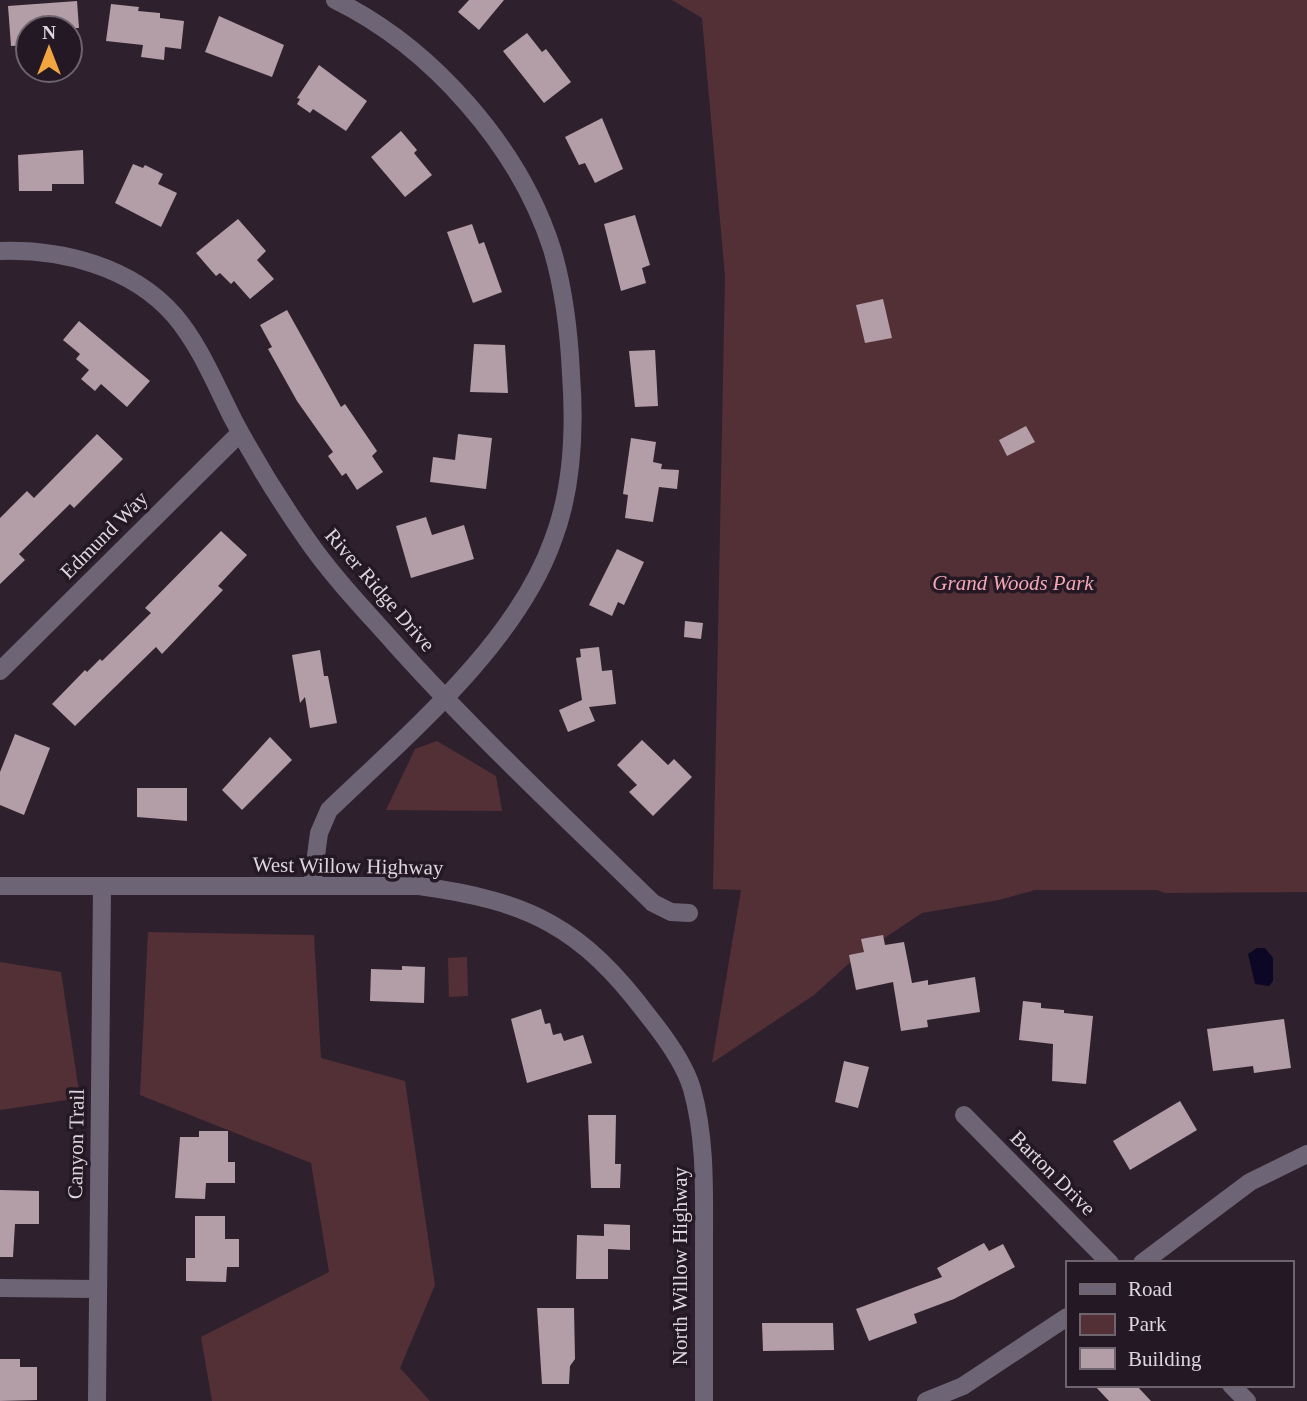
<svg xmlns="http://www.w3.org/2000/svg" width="1307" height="1401" viewBox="0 0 1307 1401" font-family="Georgia,serif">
  <rect width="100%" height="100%" fill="#2e212d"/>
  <path fill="#533036" d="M672,0H1307V892L1165,893L1157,890H1035L999,900L922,913L856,957L814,995L712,1063L741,890L713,889L725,276L702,18Z
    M437,741L496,776L502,811L386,810L415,749Z
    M148,932L314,935L321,1058L405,1081L435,1285L400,1368L430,1401H212L201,1337L329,1272L311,1163L140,1095Z
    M467,957L468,996L449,997L448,958Z
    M0,962L61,972L80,1098L0,1110Z"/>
  <path fill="#0c0725" d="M1257,948H1265L1273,958V981L1269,986L1255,984L1248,954Z"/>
  <path fill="#b39da7" d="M469,0H504L479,30L458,12Z
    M77,1L79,28H28V45L11,46L8,6Z
    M111,4L139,7L138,11L160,13V18L184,21L181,49L165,47L164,60L141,57L143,45L106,41Z
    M219,16L284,45L272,77L205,52Z
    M527,33L542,52L546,49L571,82L544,103L503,51Z
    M319,65L367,101L346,131L313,109L310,113L297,104L300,99L297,98Z
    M602,118L623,169L595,183L585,163L579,165L565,137Z
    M401,131L417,150L414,153L432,175L405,197L371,157Z
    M83,150L84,184H52V191H19L18,155Z
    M133,164L143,168L145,165L163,174L158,184L177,193L161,227L115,203Z
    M635,215L650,265L642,268L646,283L621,291L604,224Z
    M238,219L266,251L257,260L274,279L250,299L234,281L231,284L220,273L216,276L196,253Z
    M472,224L479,244L484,242L502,292L473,303L447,232Z
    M883,299L892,338L865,343L856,305Z
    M287,310L341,407L345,404L377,451L372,456L383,472L357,490L346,473L342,476L328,456L333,452L297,401L268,349L272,347L260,325Z
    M79,321L150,381L127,407L101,384L95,391L81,379L89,370L76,359L80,354L63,340Z
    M474,344L505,345L508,393L470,392Z
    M655,350L658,406L635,407L629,351Z
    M1026,426L1035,442L1007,456L999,440Z
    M97,434L123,459L74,508L70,504L19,554L25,560L0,584V518L27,491L34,498Z
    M458,434L492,438L486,489L430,482L433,457L455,460Z
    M631,438L656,442L653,462L662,464L661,469L679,470L677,489L659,487L653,522L625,518L628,495L623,494Z
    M426,517L432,535L464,525L474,559L411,578L396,526Z
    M221,531L247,555L218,586L223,590L162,654L156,647L75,726L52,704L85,670L87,672L100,659L102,661L151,613L145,608Z
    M617,549L644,562L624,605L618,602L612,616L589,605Z
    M685,621L703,623L701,639L684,637Z
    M599,647L602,671L612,670L616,704L589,707L595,721L568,732L559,710L582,700L576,658L581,657L580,649Z
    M320,650L324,676H328L337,723L310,728L305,697L300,703L292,655Z
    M15,734L50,748L24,815L0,805V772Z
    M270,737L292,760L242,810L222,790Z
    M642,740L668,765L674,759L692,777L653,816L629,792L637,785L617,765Z
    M137,788H187V821L137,817Z
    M883,935L885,945L904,942L912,983L928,980V985L975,977L980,1012L927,1020L928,1027L901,1031L893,982L856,990L849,955L864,952L861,939Z
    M402,966L425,967L424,1003L370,1001L371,969L402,970Z
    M1023,1001L1041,1003V1008L1064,1010V1013L1093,1016L1086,1084L1052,1081L1053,1044L1019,1040Z
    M541,1009L545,1024L550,1023L553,1035L561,1033L564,1041L583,1035L592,1063L527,1083L511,1019Z
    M1284,1019L1291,1068L1254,1073L1253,1066L1213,1071L1207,1029Z
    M844,1061L869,1067L858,1108L835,1102Z
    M1180,1101L1197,1130L1130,1170L1113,1141Z
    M588,1115H616L615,1164H621L620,1188H591Z
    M199,1131H228V1162H235V1183H206L205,1199L175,1198L180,1137H199Z
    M0,1190L39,1191V1224H15L13,1257H0Z
    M195,1216H225V1239H239V1267H227L226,1282L186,1281V1258H195Z
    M604,1224L630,1225V1250L608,1249V1279H576L577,1235L604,1236Z
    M984,1243L989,1251L1003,1244L1015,1267L954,1299L914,1314L917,1323L869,1341L856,1309L942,1277L937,1268Z
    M537,1308H574L575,1359L570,1366L569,1384H542Z
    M762,1323H833L834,1350L763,1351Z
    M0,1359H20V1367H37V1400L0,1401Z
    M1094,1385H1136L1151,1401H1109Z"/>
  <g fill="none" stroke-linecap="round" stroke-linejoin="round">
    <path stroke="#6d6576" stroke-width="18" d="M0,251C61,249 131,266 174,315C200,345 216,386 234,421C255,460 280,501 306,538C332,576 364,609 395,644C476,734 566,818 653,903L671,912L689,913
      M0,671L240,433
      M0,886H419C529,901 582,927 649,1017C665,1037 685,1065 692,1089C706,1139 704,1191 704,1242C704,1295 704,1348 704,1401
      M312,886L319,833L329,810C407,735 516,644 553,540C573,488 575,429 571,374C569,331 564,289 552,249C519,146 431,47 335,0
      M964,1115L1110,1263
      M1142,1263L1250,1182L1307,1154
      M0,1288L97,1289
      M1231,1385L1247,1401
      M97,1401L102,887
      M926,1401L963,1386L1067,1317"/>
  </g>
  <g text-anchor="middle" stroke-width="7" stroke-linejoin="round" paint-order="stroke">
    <g font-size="21" fill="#ded6de" stroke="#241824">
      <text transform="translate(104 535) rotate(-45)" y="7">Edmund Way</text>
      <text transform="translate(380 590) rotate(49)" y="7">River Ridge Drive</text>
      <text transform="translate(348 866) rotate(1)" y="7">West Willow Highway</text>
      <text transform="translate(76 1144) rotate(-89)" y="7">Canyon Trail</text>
      <text transform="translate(1053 1173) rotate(45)" y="7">Barton Drive</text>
      <text transform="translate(680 1266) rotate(-90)" y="7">North Willow Highway</text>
    </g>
    <g font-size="21" font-style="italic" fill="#f3a7b4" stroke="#241824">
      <text x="1013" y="590">Grand Woods Park</text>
    </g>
  </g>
  <rect x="1066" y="1261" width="228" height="126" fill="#241824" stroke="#6e646e" stroke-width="2"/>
  <rect x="1080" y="1284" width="35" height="10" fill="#6d6576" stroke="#6e646e" stroke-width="2"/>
  <text x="1128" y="1296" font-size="21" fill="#ded6de">Road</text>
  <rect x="1080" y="1314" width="35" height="21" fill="#533036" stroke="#6e646e" stroke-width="2"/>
  <text x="1128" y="1331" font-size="21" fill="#ded6de">Park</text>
  <rect x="1080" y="1348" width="35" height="21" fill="#b39da7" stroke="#6e646e" stroke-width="2"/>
  <text x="1128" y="1366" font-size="21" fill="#ded6de">Building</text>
  <g transform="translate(49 49)"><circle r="33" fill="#241824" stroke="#6e646e" stroke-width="2"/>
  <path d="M0-5L12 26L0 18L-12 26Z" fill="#f1a640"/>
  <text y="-10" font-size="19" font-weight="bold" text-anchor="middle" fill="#ded6de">N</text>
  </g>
</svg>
